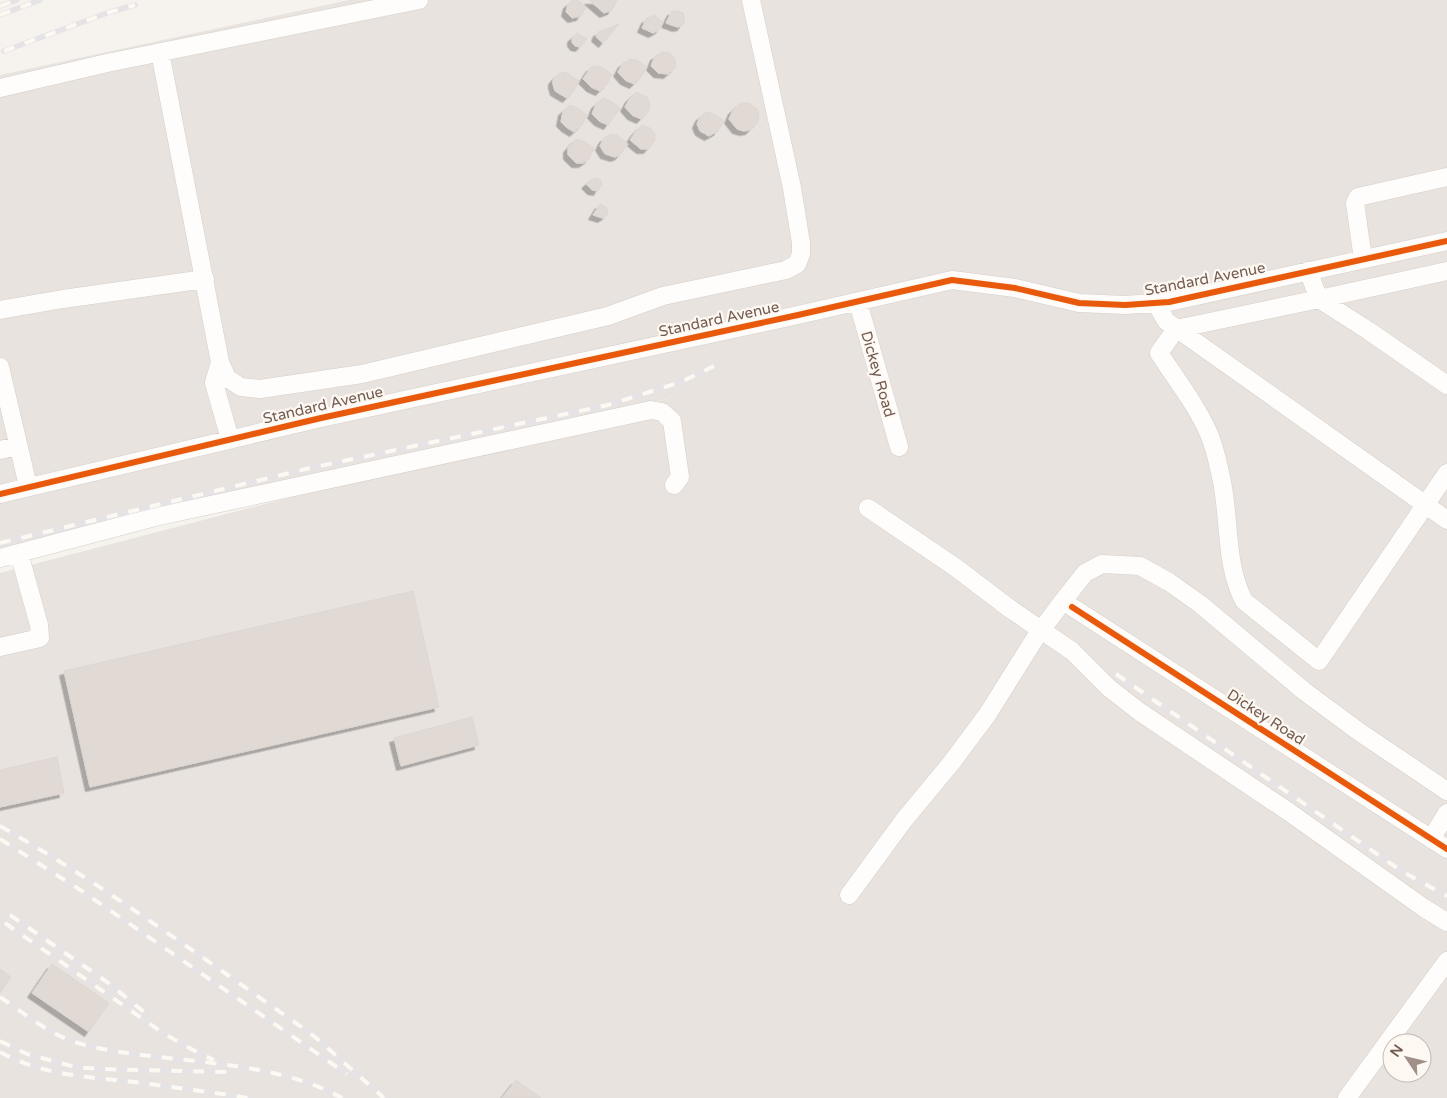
<svg xmlns="http://www.w3.org/2000/svg" width="1447" height="1098" viewBox="0 0 1447 1098" font-family="'Varela Round',sans-serif">
  <defs>
    <filter id="shadow"><feDropShadow dx="-4.5" dy="4.5" stdDeviation="0" flood-color="#0004"/></filter>
  </defs>
  <rect width="100%" height="100%" fill="#f6f3ee"/>
  <path fill="#e8e3df" fill-rule="evenodd" d="M349,0H1447V1098H0V573L686,394L0,561V75ZM1392,1043H1422V1073H1392Z"/>
  <path fill="#e0d9d4" stroke="#dfd7d1" filter="url(#shadow)" d="M573,0L579,1L586,7L581,16L572,18L566,12L568,4Z
    M589,0H617L612,10L604,13Z
    M672,11H678L683,13L685,21L682,26L677,27L666,23Z
    M654,15L663,22L660,29L653,33L642,28L646,19Z
    M619,24L603,43L596,37L598,32Z
    M577,33L587,39L580,47L575,46L572,42V38Z
    M662,52L670,53L675,59L676,67L668,74L658,73L651,66L655,56Z
    M630,59L637,60L647,67L641,77L634,84L625,80L618,72L623,63Z
    M599,66L612,74L607,84L600,91L591,87L583,79L591,67Z
    M566,72L579,81L574,91L567,98L555,91L553,84V80L558,74Z
    M636,92L647,97L650,105L648,112L641,119L632,115L625,107L630,98Z
    M603,98L611,101L620,108L608,125L599,121L592,114L596,104Z
    M740,103H749L757,109L759,113L758,122L750,130L744,131L737,129L729,119L733,110Z
    M570,105L578,108L587,115L582,125L574,132L566,127L561,122L563,111Z
    M706,112L714,114L724,121L718,131L709,136L700,131L697,124L700,117Z
    M642,125L650,128L655,134V141L648,149H641L630,140L636,131Z
    M611,134L617,135L628,144L620,155L615,157L605,154L600,146L604,138Z
    M576,139L585,142L594,148L589,159L583,163H576L568,155V148Z
    M597,178L601,180L602,184L598,191L592,190L586,184L592,179Z
    M600,204L606,207L608,211L607,215L602,218L593,215Z
    M413,591L439,707L90,787L64,671Z
    M472,717L479,745L401,766L394,738Z
    M57,757L64,793L0,807V770Z
    M52,964L109,1003L89,1032L32,993Z
    M0,969L11,977L0,993Z
    M516,1080L541,1098H502Z"/>
  <g fill="none" stroke-linecap="round" stroke-linejoin="round">
    <defs>
      <path id="minor" d="M160,52L220,362L227,378L241,387L260,389L362,374L608,316L663,296L786,270L797,264L801,254V243L792,188L751,0
        M0,88L107,63L419,0
        M1363,259L1355,203L1358,197L1447,177
        M1308,271L1319,299L1447,271
        M858,302L899,447
        M1156,303L1166,321L1447,520
        M0,310L63,299L205,279
        M220,362L214,383L230,439
        M0,367L28,486
        M1447,385L1369,331L1319,299L1176,329L1159,353C1176,379 1197,406 1209,434C1215,448 1219,467 1222,482C1230,522 1225,564 1244,601L1319,661L1447,473
        M0,450L18,446
        M0,494L321,418L798,315L952,280L1015,288L1079,303L1125,305L1169,302L1447,241
        M868,508L955,567L1009,608L1072,651L1109,688L1140,712L1289,812L1424,908L1447,922
        M19,553L155,517L651,410L662,412L672,421L680,477L674,485
        M0,558L19,553L39,625L40,638L0,647
        M1072,607L1447,849
        M1431,839L1447,813
        M849,895L904,820L952,762L987,715L1036,637L1063,601L1085,573L1102,564L1140,566L1169,582L1200,604L1304,691L1358,731L1447,791
        M1347,1098L1447,961"/>
    </defs>
    <use href="#minor" stroke="#d4cfc9" stroke-width="19"/>
    <use href="#minor" stroke="#fefdfc" stroke-width="18"/>
    <defs>
      <path id="rail" d="M0,6L17,0
        M0,15L40,0
        M4,51L110,12L135,5
        M0,543L306,469L608,405L681,382L714,366
        M1116,674L1403,872L1447,896
        M0,826C102,884 197,954 293,1021L315,1037L384,1098
        M0,839L82,891L347,1074
        M10,915L107,982L144,1012
        M5,923L163,1033L193,1050L214,1060
        M0,997C24,1013 47,1033 75,1042C97,1049 119,1052 142,1055C206,1063 285,1066 342,1098
        M0,1041L27,1054L75,1067L100,1069L228,1072
        M0,1052C41,1075 88,1077 134,1082C172,1087 210,1092 248,1098"/>
    </defs>
    <use href="#rail" stroke="#e5e3e6" stroke-width="5.5"/>
    <use href="#rail" stroke="#fdf8f2" stroke-width="4" stroke-dasharray="11" stroke-linecap="butt"/>
    <defs>
      <path id="cycleway" d="M0,494L321,418L798,315L952,280L1015,288L1079,303L1125,305L1169,302L1447,241
        M1072,607L1447,849"/>
    </defs>
    <use href="#cycleway" stroke="#fdf8f2" stroke-width="9"/>
    <use href="#cycleway" stroke="#e8590c" stroke-width="6"/>
  </g>
  <g text-anchor="middle" stroke-width="4.5" stroke-linejoin="round" paint-order="stroke">
    <g font-size="15" fill="#735b51" stroke="#fdf8f2">
      <text transform="translate(1205 279) rotate(-11)" y="5">Standard Avenue</text>
      <text transform="translate(719 319) rotate(-12)" y="5">Standard Avenue</text>
      <text transform="translate(878 374) rotate(74)" y="5">Dickey Road</text>
      <text transform="translate(323 405) rotate(-13)" y="5">Standard Avenue</text>
      <text transform="translate(1266 717) rotate(33)" y="5">Dickey Road</text>
    </g>
  </g>
  <g transform="translate(1407 1058) rotate(305)"><circle r="24" fill="#fdf8f2" stroke="#c6b9b2"/>
  <path d="M0-4L9 19L0 12L-9 19Z" fill="#a19088"/>
  <text y="-8" font-size="14" font-weight="bold" text-anchor="middle" fill="#735b51">N</text>
  </g>
</svg>
